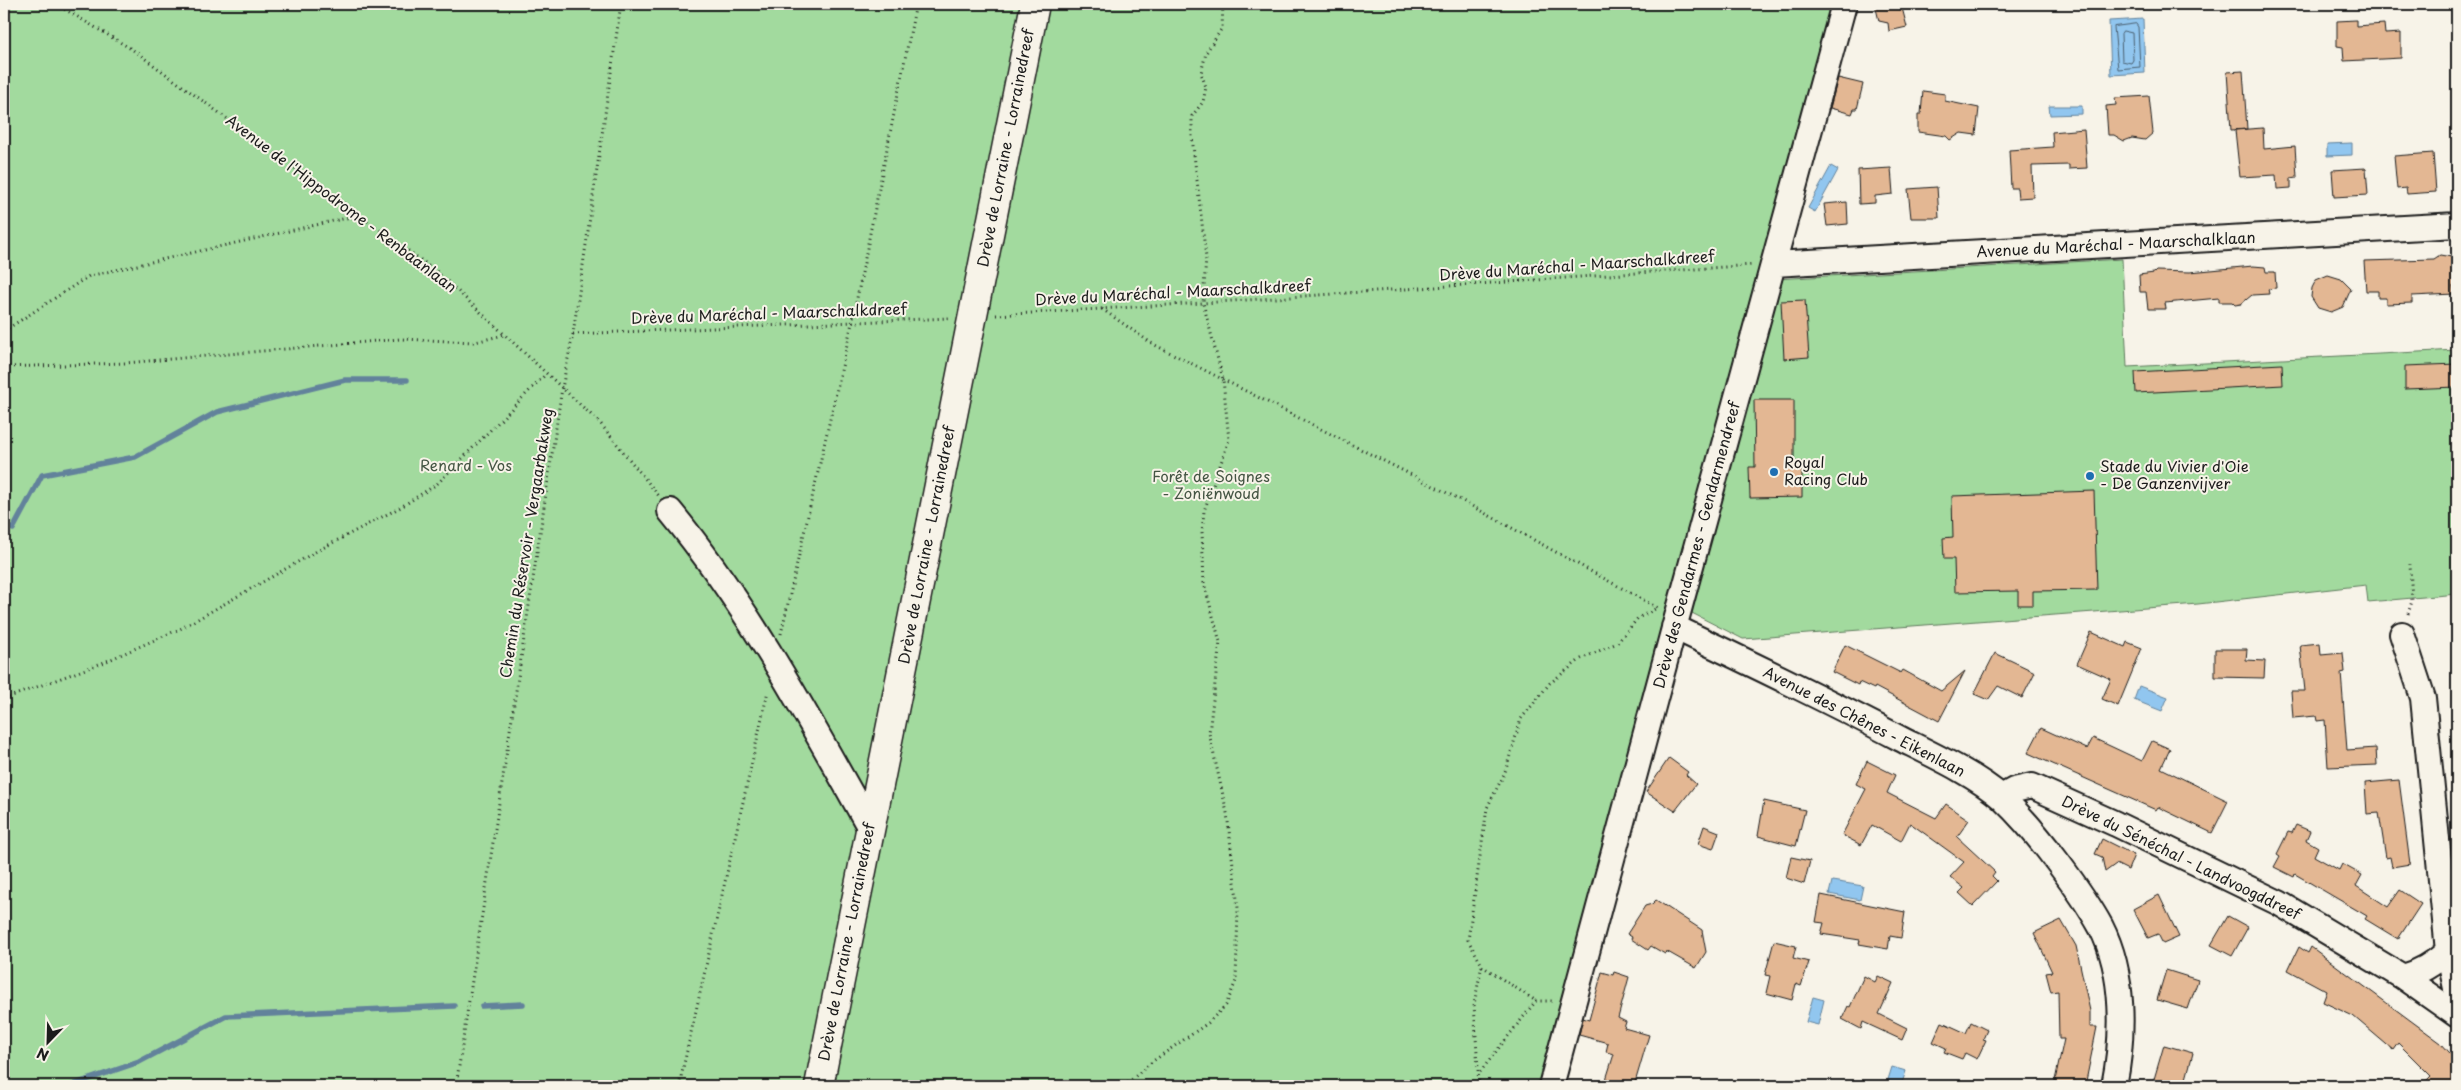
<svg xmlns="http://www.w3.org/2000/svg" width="2461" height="1090" viewBox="0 0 2461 1090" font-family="'Playpen Sans',sans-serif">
  <rect width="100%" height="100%" fill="#f7f3e8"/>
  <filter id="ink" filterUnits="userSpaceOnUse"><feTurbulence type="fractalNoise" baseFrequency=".02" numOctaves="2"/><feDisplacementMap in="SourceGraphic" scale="10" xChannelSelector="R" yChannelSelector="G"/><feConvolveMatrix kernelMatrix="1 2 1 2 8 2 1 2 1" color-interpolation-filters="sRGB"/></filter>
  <g filter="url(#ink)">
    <path fill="#a2da9e" stroke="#5f7b5d" d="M4,4H1840L1546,1086H4Z
      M2122,259L2127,367L2457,350V594L2368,602L2366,585L2198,604L1743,639L1686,610L1776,279Z"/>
    <path fill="#91c6ef" stroke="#62829b" d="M2143,19L2145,73L2111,75L2109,21Z
      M2049,106H2082V114L2050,115Z
      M2352,143V155L2327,156V144Z
      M1831,166L1838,170L1815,212L1808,208Z
      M2139,686L2168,697L2162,711L2134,700Z
      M1832,881L1863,886L1860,900L1829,894Z
      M1813,997L1824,1000L1818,1025L1806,1022Z
      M1892,1067L1906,1071L1901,1086H1886Z"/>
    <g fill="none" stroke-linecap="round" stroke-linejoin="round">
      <path stroke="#4b6070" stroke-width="1" d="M2136,24L2138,27L2140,67L2118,69L2114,27Z
        M2123,31L2132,33L2133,60L2131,63L2122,61L2121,34Z"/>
      <path stroke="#62829b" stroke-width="5.5" d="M4,525L13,529L42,475L135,457L217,412L345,380H407
        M482,1006L523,1004
        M69,1086L139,1062L226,1016L454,1006"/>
    </g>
    <path fill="#e3b793" stroke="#1c1c1c" d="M1875,4H1901L1907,27L1889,31L1888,23L1879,21Z
      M2356,20V26L2384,24L2385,34L2401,33V58L2344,61L2343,47L2337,46V21Z
      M2243,71L2247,129L2231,130L2227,72Z
      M1838,78L1863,84L1857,109H1854L1852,114L1830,108Z
      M1923,91L1945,94V101L1979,108L1976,135L1961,133L1950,140L1946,136L1918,132V114H1921Z
      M2149,96L2153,133L2145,140L2132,138L2124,141L2114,135H2108L2106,106L2116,105L2115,98Z
      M2263,128L2264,149L2295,146L2297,177L2291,178V188L2277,189L2276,175L2240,177L2235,130Z
      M2084,129L2087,168L2069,169V165L2032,166L2033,197L2018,198L2017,188H2011L2009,150L2053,147L2052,132Z
      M2433,153L2436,192L2407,194L2406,188L2397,189L2394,156Z
      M1891,168L1893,194L1875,196V203L1859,204L1858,170Z
      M2366,168L2368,195L2334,197L2332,170Z
      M1937,187L1939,218H1911L1908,189Z
      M1847,202L1848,224L1827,226L1824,204Z
      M2440,255L2457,258V286H2453L2454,294L2412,296V303L2386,304V298H2378V291H2366L2364,261L2434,259Z
      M2253,266L2265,267L2266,272H2275L2276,288L2268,289L2269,294L2252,295L2241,304L2235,305L2232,302H2219V298L2165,303L2166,309H2148L2146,292H2140L2139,275L2154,273L2156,271L2190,272Z
      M2328,275L2341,279L2351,289L2343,307L2331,312L2318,308L2311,297L2312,288L2316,280Z
      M1805,300L1809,357L1784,359L1781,301Z
      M2282,364L2283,385L2136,393L2135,372Z
      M2457,364V387L2405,389V366Z
      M1754,400H1794V462H1802V497L1750,498L1749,467H1755Z
      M2094,491L2097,590L2033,591V605H2018V591L1955,592L1954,559H1944L1943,538L1953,537L1952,496Z
      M2091,632L2125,647L2127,642L2142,648L2118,706L2102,699L2111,679L2077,664Z
      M2320,643L2321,655L2343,653L2345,672L2341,673L2347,750L2376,748L2377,765L2328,767L2325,720L2317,721L2316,716L2293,718L2291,691H2305L2300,645Z
      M1845,645L1901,673L1903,670L1941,691L1965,671L1939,721L1875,687L1874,689L1859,682L1858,685L1832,672Z
      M2215,649H2247L2246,660L2265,661L2264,678L2215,677Z
      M1995,653L2035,672L2022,698L1998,686L1988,700L1974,694Z
      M2041,728L2087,749L2093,738L2142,761L2152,741L2170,749L2161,768L2228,801L2212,833L2158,807L2156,810L2028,753Z
      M1669,758L1688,772L1686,775L1696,784L1675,811L1646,792Z
      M1867,761L1895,775L1887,793L1936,818L1946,804L1969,820L1957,837L1995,872L1992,876L1997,881L1973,906L1959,893L1964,888L1950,877L1964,862L1910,823L1901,841L1872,825L1861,845L1842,835L1866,789L1856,784Z
      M2399,780L2410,864L2392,867L2390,857L2386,858L2379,813L2367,814L2365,783Z
      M1764,801L1805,810L1796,846L1758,836Z
      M2296,825L2310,831L2306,840L2318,847L2314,856L2339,870L2342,864L2362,875L2356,886L2388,907L2400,890L2421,904L2398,939L2365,919L2367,916L2295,874L2294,877L2274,867L2280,856L2277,854L2288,832L2292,833Z
      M1704,826L1719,832L1713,849L1698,844Z
      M2102,839L2134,855L2128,870L2116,864L2105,872L2102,857L2095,854Z
      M1791,857L1810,861L1804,884L1786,878Z
      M1821,895L1905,912L1901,938L1890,936L1888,949L1859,944L1860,940L1821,934L1824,923L1816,922Z
      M2159,895L2179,937L2163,944L2158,934L2148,938L2133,909Z
      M1656,900L1702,930L1706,952L1696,968L1666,951L1665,954L1651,946L1648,950L1631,939L1632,937L1627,934L1645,906L1652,904Z
      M2228,916L2248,927L2232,956L2211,945Z
      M2061,920L2076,946L2090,1011V1027H2097L2085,1086L2054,1085L2064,1039H2059L2058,991L2051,992L2046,973L2052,972L2034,933Z
      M1774,941L1796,946L1793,958L1809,962L1801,986L1796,984L1792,1000L1766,993L1770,976L1765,975Z
      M2299,947L2308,953L2311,947L2441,1043L2457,1061V1086H2421L2431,1076L2398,1043L2393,1050L2353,1016L2323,1002L2327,991L2288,970Z
      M2166,970L2198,980L2188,1009L2157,1000Z
      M1602,972L1613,975L1614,972L1629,977L1618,1018L1626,1022L1624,1028L1649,1035L1634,1086H1604L1614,1054L1606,1052L1608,1043L1579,1035L1583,1018L1589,1020Z
      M1864,976L1875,982L1878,976L1893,983L1879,1014L1907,1028L1902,1040L1863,1022L1861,1029L1842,1019L1848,1006L1850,1007Z
      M1942,1022L1966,1033L1971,1022L1987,1030L1983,1039L1986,1040L1977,1059L1965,1053L1962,1059L1944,1052L1946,1048L1933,1042Z
      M2164,1045L2193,1053L2184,1086H2152Z"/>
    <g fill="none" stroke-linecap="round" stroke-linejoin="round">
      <defs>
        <path id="minor" d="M1774,264L2457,225
          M670,511C749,607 809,719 870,828
          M1674,627C1750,663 1827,700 1901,739C1933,755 1976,775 2002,798C2023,818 2042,841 2059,864C2074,884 2089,905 2101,927C2125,974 2124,1036 2114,1086
          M2402,634L2423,698L2448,951L2457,993
          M2001,797L2014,790L2032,786L2116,824L2279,903L2403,977L2457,1015
          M2403,977C2421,972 2434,964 2448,951
          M1551,1086L1677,617L1844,4"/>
        <path id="major" d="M819,1086L1035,4"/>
      </defs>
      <use href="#minor" stroke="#1c1c1c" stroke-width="28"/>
      <use href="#major" stroke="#1c1c1c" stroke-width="31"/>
      <path stroke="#1c1c1c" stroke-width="3" stroke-dasharray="1 4" stroke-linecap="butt" d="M56,4L133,50L436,271L600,423L659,496
        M1102,309L1151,343L1459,499L1658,608
        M996,315L1203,303L1753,265
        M4,331L89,276L360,215
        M573,334L950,318
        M4,367L125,363L400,339L475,342L504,335
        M2408,614L2412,601L2410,564
        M781,634L852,323L916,4
        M4,699L102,663L182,628L317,551L401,507L437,484L546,374
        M1482,966L1536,1001
        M1480,1072L1536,1001H1554
        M456,1086L562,388L573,334L621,4
        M679,1086L768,691
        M1124,1086L1153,1061L1208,1023L1226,1005L1236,981L1238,908L1227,813L1209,733L1220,642L1204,583L1202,532L1204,511L1229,440L1223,379L1203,303L1206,258L1192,137V116L1203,102L1206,87L1201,73L1206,53L1222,28L1223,4
        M1479,1086L1474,1004L1482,965L1468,940L1487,808L1505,772L1521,719L1550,683L1581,659L1617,643L1638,618L1657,608"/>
      <use href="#minor" stroke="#f7f3e8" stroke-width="24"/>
      <use href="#major" stroke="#f7f3e8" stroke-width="28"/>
    </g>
  </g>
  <g fill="#1f6fb2" stroke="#f7f3e8" stroke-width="2">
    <circle cx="1774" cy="472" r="5"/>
    <circle cx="2090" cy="476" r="5"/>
  </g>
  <g text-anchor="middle" stroke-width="4" stroke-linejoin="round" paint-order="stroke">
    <g font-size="15" fill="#1c1c1c" stroke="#f7f3e8">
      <text transform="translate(1006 148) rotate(-79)" y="5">Drève de Lorraine - Lorrainedreef</text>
      <text transform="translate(341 204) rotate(37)" y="5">Avenue de l'Hippodrome - Renbaanlaan</text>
      <text transform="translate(2116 245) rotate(-3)" y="5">Avenue du Maréchal - Maarschalklaan</text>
      <text transform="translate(1577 266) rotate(-4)" y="5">Drève du Maréchal - Maarschalkdreef</text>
      <text transform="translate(1173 293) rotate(-3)" y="5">Drève du Maréchal - Maarschalkdreef</text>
      <text transform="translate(769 314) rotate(-2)" y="5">Drève du Maréchal - Maarschalkdreef</text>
      <text transform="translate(527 543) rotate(-81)" y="5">Chemin du Réservoir - Vergaarbakweg</text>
      <text transform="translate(927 545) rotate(-79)" y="5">Drève de Lorraine - Lorrainedreef</text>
      <text transform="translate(1697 545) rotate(-75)" y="5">Drève des Gendarmes - Gendarmendreef</text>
      <text transform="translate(1864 722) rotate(27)" y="5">Avenue des Chênes - Eikenlaan</text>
      <text transform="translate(2181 858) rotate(26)" y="5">Drève du Sénéchal - Landvoogddreef</text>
      <text transform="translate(847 942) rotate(-79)" y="5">Drève de Lorraine - Lorrainedreef</text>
    </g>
    <g font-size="15" fill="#1c1c1c" stroke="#f7f3e8" text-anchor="start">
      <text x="1784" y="468">Royal<tspan x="1784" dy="17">Racing Club</tspan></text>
      <text x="2100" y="472">Stade du Vivier d'Oie<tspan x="2100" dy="17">- De Ganzenvijver</tspan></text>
    </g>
    <g font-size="15" fill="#445543" stroke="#f7f3e8">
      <text x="466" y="471">Renard - Vos</text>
      <text x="1211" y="482">Forêt de Soignes<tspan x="1211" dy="17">- Zoniënwoud</tspan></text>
    </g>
  </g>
  <rect width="2461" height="1090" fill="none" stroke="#f7f3e8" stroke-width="20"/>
  <rect x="10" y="10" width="2441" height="1070" fill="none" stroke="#1c1c1c" stroke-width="2" filter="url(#ink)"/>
  <g transform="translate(48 1042) rotate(203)" stroke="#f7f3e8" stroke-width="4" paint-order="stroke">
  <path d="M0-4L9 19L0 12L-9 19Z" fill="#1c1c1c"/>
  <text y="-8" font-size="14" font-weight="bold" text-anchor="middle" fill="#1c1c1c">N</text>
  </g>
</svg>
